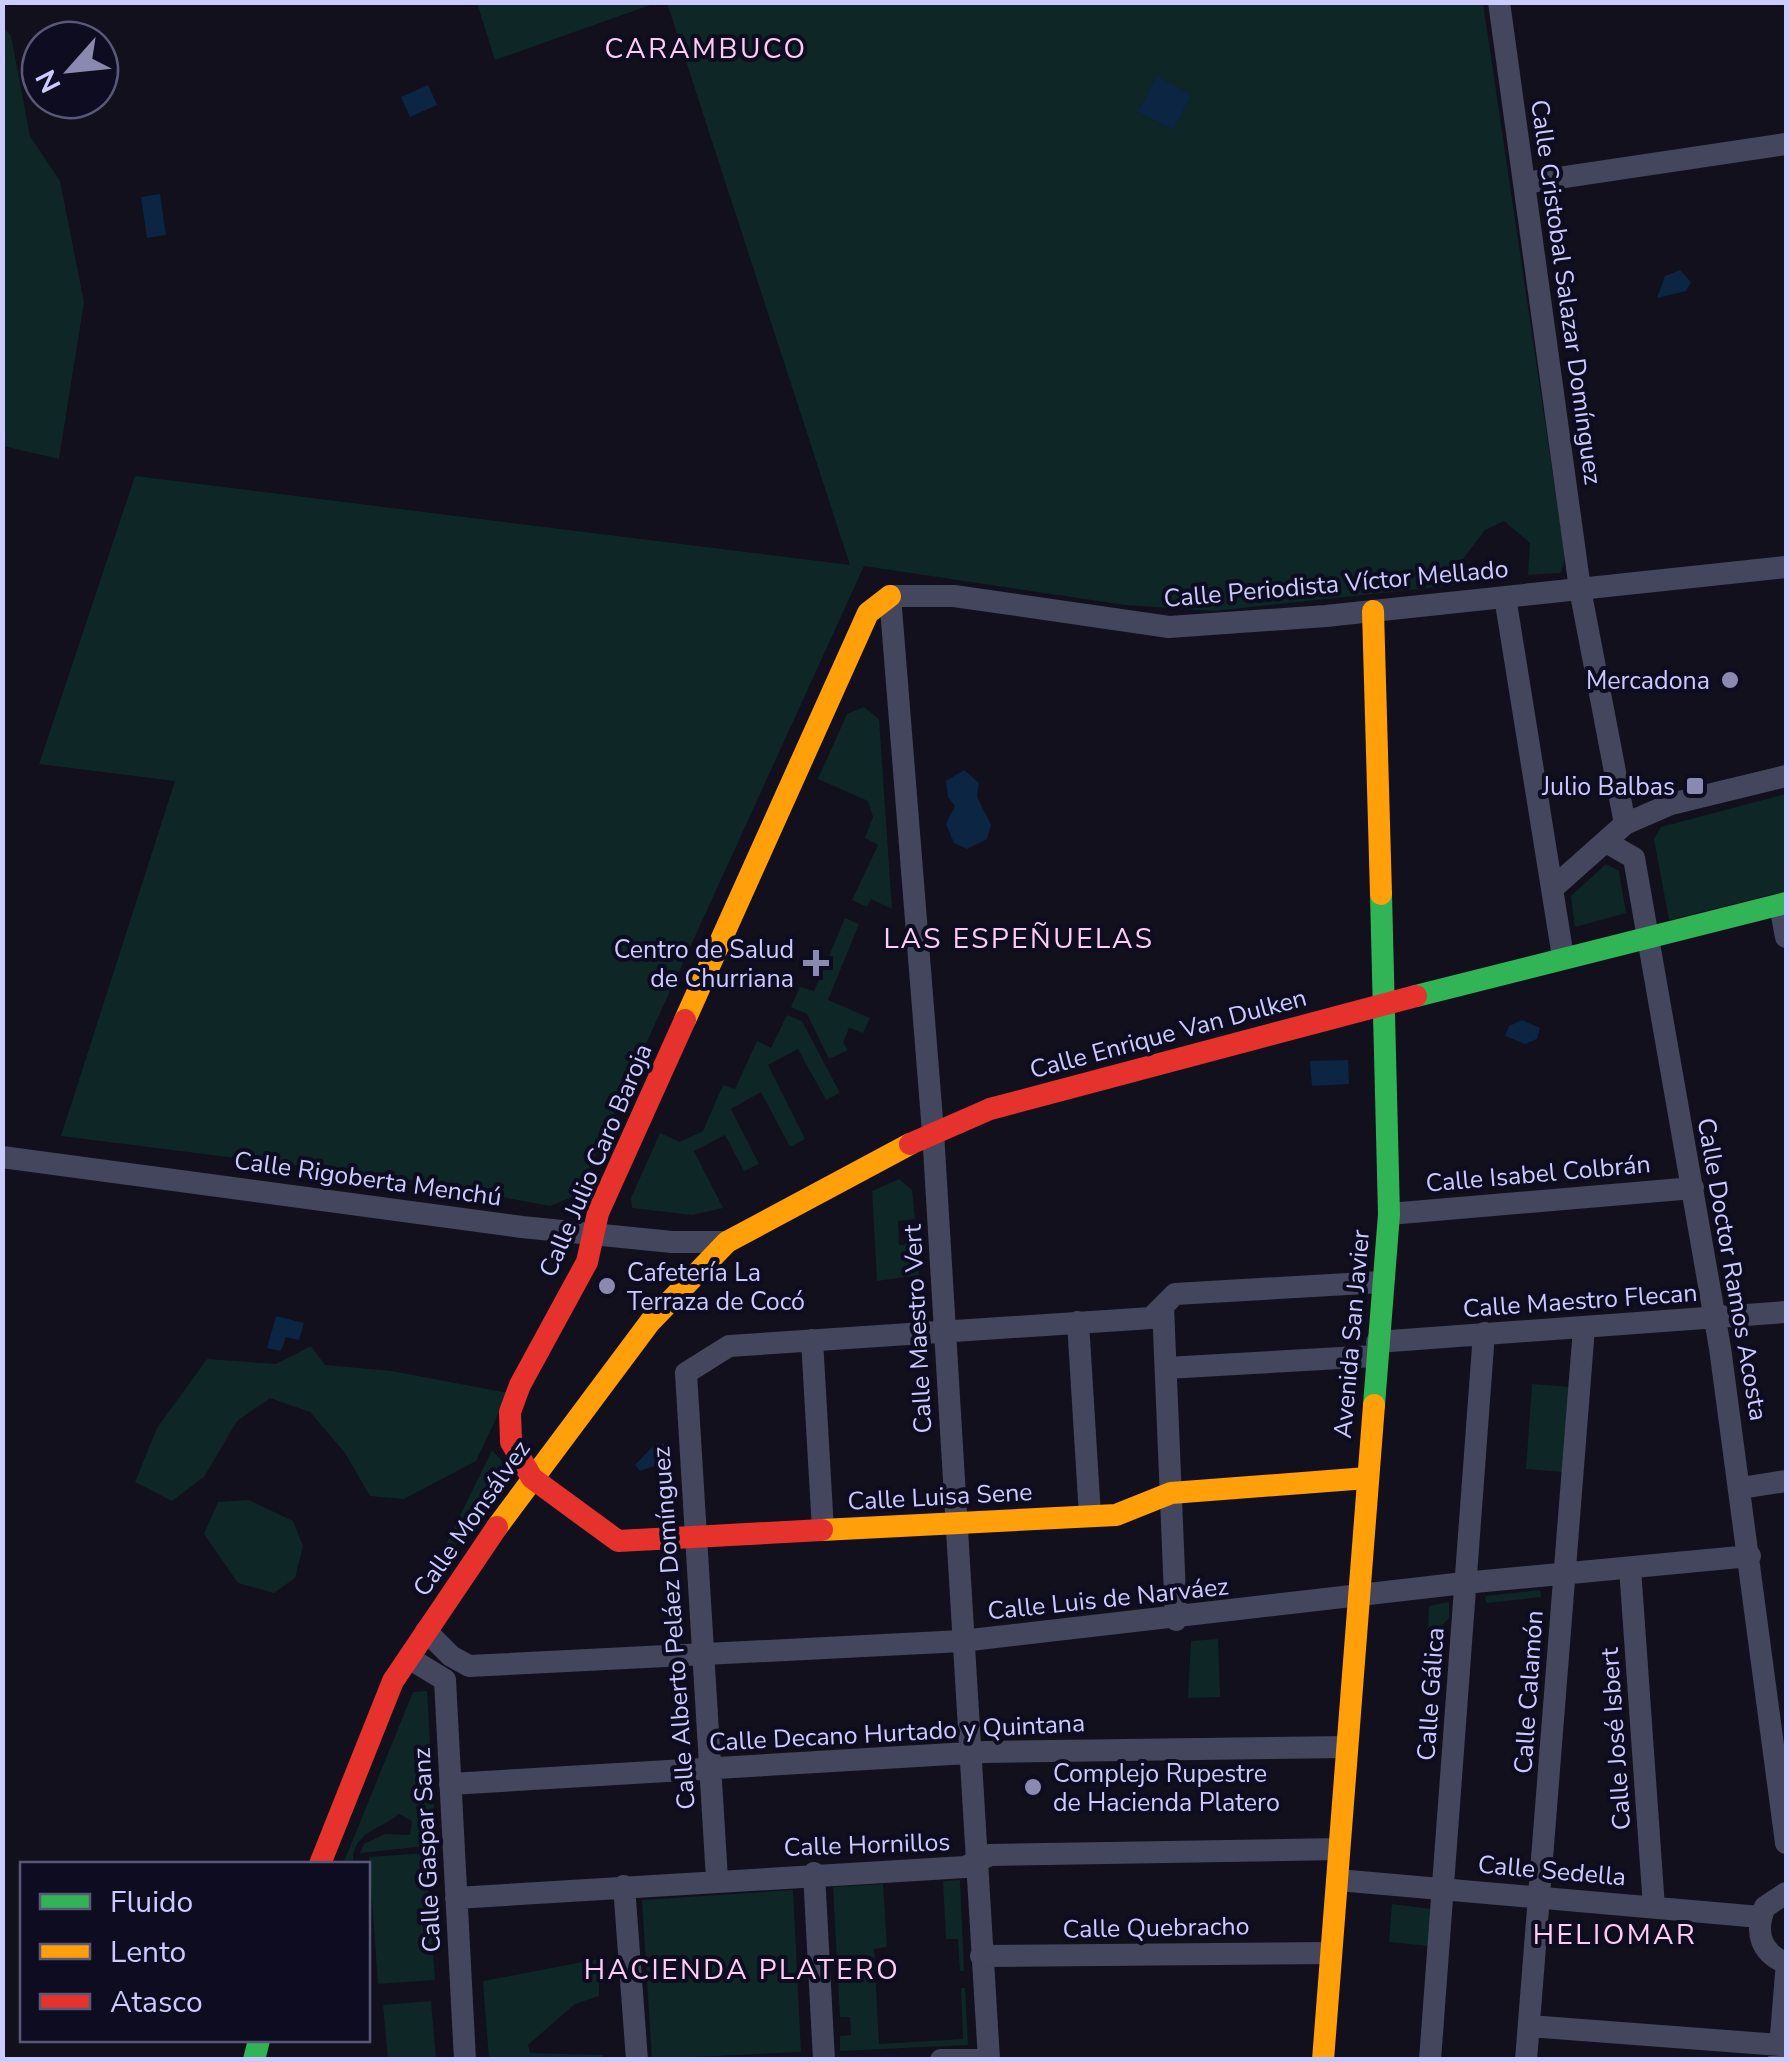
<svg xmlns="http://www.w3.org/2000/svg" width="1789" height="2062" viewBox="0 0 1789 2062" font-family="'Nunito Sans',sans-serif">
  <rect width="100%" height="100%" fill="#11101c"/>
  <path fill="#0e2625" d="M477,3V2L656,3L495,60Z
    M667,3H1483L1565,557L1561,573L1528,575L1530,543L1504,521L1485,530L1460,563L1465,584L1214,611L1125,605L864,566L577,1195L550,1206L405,1179L61,1136L175,781L39,764L135,476L850,565Z
    M3,28L11,36L30,136L60,181L84,302L59,459L3,446Z
    M864,707L879,719L892,909L871,899L867,907L852,900L878,845L865,838L873,817L868,801L818,779L847,714Z
    M1786,794V891L1669,920L1654,839L1661,827Z
    M1606,864L1619,871L1626,913L1575,927L1571,896Z
    M845,918L859,924L828,1000L870,1018L863,1033L849,1028L843,1043L848,1050L829,1059L807,1014L791,1007L800,987L814,991Z
    M787,1015L802,1021L840,1093L826,1100L798,1049L768,1065L805,1139L790,1147L761,1092L731,1109L759,1164L744,1171L725,1135L694,1151L723,1208L692,1215L632,1208L631,1198L660,1133L680,1142L703,1131L723,1085L735,1089L757,1041L771,1048Z
    M899,1179L912,1190L915,1219L898,1221L899,1245L917,1244L919,1275L877,1281L872,1191Z
    M311,1346L325,1365L392,1371L508,1393L476,1461L404,1499L370,1496L345,1453L310,1412L270,1398L237,1421L204,1477L172,1501L135,1482L157,1428L207,1359L276,1364Z
    M1532,1384L1570,1387L1562,1472L1526,1469Z
    M492,1450L510,1470L449,1554L443,1551Z
    M249,1500L293,1521L303,1546L295,1578L274,1593L238,1583L204,1534L218,1502Z
    M1540,1590L1541,1597L1486,1603L1485,1596Z
    M1449,1602V1618L1440,1628H1428L1429,1606Z
    M1218,1639L1220,1697L1188,1698L1191,1641Z
    M427,1691L436,1845L360,1853L364,1844L385,1834L410,1835L412,1821L399,1814C379,1831 352,1831 353,1864H343L413,1692Z
    M426,1853L435,1980L378,1984L369,1857Z
    M960,1880L964,1971H960L958,1939H946L943,1881Z
    M883,1884L887,1947L874,1949L879,2044L963,2039L961,1988H965L968,2045L840,2051V2036L851,2035L850,2017H840L833,1887Z
    M793,1890L801,2052L652,2059L642,1900Z
    M1392,1904L1432,1909L1429,1946L1389,1942Z
    M599,1959V1996L575,2004L528,2045L530,2053L603,2055V2059H489L483,1981Z
    M431,2001L436,2059H388L383,2005Z"/>
  <path fill="#0b2542" d="M1157,76L1191,95L1173,130L1138,112Z
    M428,85L437,105L410,117L401,97Z
    M160,194L166,235L147,238L141,197Z
    M1680,270L1691,282L1686,291L1657,298L1665,276Z
    M964,770L979,783L977,797L991,825L987,839L967,849L954,843L946,824L955,806L948,797L946,781Z
    M1522,1020L1540,1028L1537,1039L1525,1044L1505,1036L1509,1026Z
    M1348,1060L1349,1084L1312,1086L1310,1061Z
    M276,1316L304,1323L299,1340L286,1337L281,1351L267,1348Z
    M656,1443L664,1444L667,1455L660,1464L640,1471L635,1465Z"/>
  <g fill="none" stroke-linecap="round" stroke-linejoin="round">
    <path stroke="#44465d" stroke-width="22" d="M1499,2L1580,589L1625,824
      M1524,183L1786,144
      M1505,597L1563,957
      M1606,842L1634,858L1720,1348L1786,1843
      M1553,888L1625,824L1671,804L1786,776
      M1780,905L1786,937
      M2,1157L522,1227L672,1242H727
      M1389,1214L1693,1188
      M1163,1306L1176,1620
      M1078,1322L1090,1516
      M812,1340L823,1530
      M1377,1342L1786,1312
      M1166,1368L1375,1356
      M1741,1488L1786,1481
      M1630,1568L1654,1907
      M426,1631L451,1656L469,1666L962,1641L1464,1583L1750,1556
      M409,1658L445,1680L465,2060
      M450,1784L985,1752L1347,1747
      M814,1873L824,2060
      M717,1879L686,1373L729,1346L1151,1318L1175,1294L1382,1282
      M1338,1880L1760,1917
      M624,1886L637,2060
      M1786,1893L1765,1907C1754,1932 1761,1953 1786,1963
      M456,1898L965,1867L990,1855L1339,1849
      M981,1956L1331,1953
      M1529,2026L1780,2045
      M941,2060H983
      M989,2060L933,1132L890,596H954L1169,627L1326,616L1786,567
      M1430,2060L1484,1333
      M1526,2060L1584,1328
      M1779,2060L1786,1974"/>
    <path stroke="#30b455" stroke-width="22" d="M1416,996L1786,903
      M1374,1405L1389,1214L1381,894
      M254,2060L259,2040"/>
    <path stroke="#ff9f0a" stroke-width="22" d="M1373,611L1381,894
      M685,1020L868,613L890,596
      M497,1527L650,1322L727,1242L910,1144
      M822,1530L1116,1515L1171,1493L1367,1478
      M1323,2060L1374,1405"/>
    <path stroke="#e5322d" stroke-width="22" d="M685,1020L598,1213L587,1262L520,1385L510,1412L511,1442L532,1478L618,1541L822,1530
      M910,1144L990,1109L1416,996
      M320,1864L393,1681L497,1527"/>
  </g>
  <g fill="#8a8ab0" stroke="#0d0c20" stroke-width="4">
    <circle cx="1730" cy="680" r="10"/>
    <rect x="1685" y="776" width="20" height="20" rx="5"/>
    <path d="M811 948h10v10h10v10h-10v10h-10v-10h-10v-10h10z"/>
    <circle cx="607" cy="1286" r="10"/>
    <circle cx="1033" cy="1787" r="10"/>
  </g>
  <g text-anchor="middle" stroke-width="8" stroke-linejoin="round" paint-order="stroke">
    <g font-size="25" fill="#cbcbff" stroke="#0d0c20">
      <text transform="translate(1567 292) rotate(82)" y="9">Calle Cristobal Salazar Domínguez</text>
      <text transform="translate(1336 583) rotate(-5)" y="9">Calle Periodista Víctor Mellado</text>
      <text transform="translate(1168 1033) rotate(-15)" y="9">Calle Enrique Van Dulken</text>
      <text transform="translate(595 1160) rotate(-67)" y="9">Calle Julio Caro Baroja</text>
      <text transform="translate(1538 1173) rotate(-5)" y="9">Calle Isabel Colbrán</text>
      <text transform="translate(368 1178) rotate(8)" y="9">Calle Rigoberta Menchú</text>
      <text transform="translate(1733 1269) rotate(80)" y="9">Calle Doctor Ramos Acosta</text>
      <text transform="translate(1580 1300) rotate(-4)" y="9">Calle Maestro Flecan</text>
      <text transform="translate(917 1329) rotate(-93)" y="9">Calle Maestro Vert</text>
      <text transform="translate(1351 1334) rotate(-85)" y="9">Avenida San Javier</text>
      <text transform="translate(940 1496) rotate(-3)" y="9">Calle Luisa Sene</text>
      <text transform="translate(471 1518) rotate(-55)" y="9">Calle Monsálvez</text>
      <text transform="translate(1108 1598) rotate(-6)" y="9">Calle Luis de Narváez</text>
      <text transform="translate(673 1628) rotate(-94)" y="9">Calle Alberto Peláez Domínguez</text>
      <text transform="translate(1528 1692) rotate(-86)" y="9">Calle Calamón</text>
      <text transform="translate(1430 1694) rotate(-86)" y="9">Calle Gálica</text>
      <text transform="translate(897 1732) rotate(-3)" y="9">Calle Decano Hurtado y Quintana</text>
      <text transform="translate(1615 1739) rotate(-94)" y="9">Calle José Isbert</text>
      <text transform="translate(867 1844) rotate(-2)" y="9">Calle Hornillos</text>
      <text transform="translate(426 1850) rotate(-93)" y="9">Calle Gaspar Sanz</text>
      <text transform="translate(1552 1870) rotate(5)" y="9">Calle Sedella</text>
      <text transform="translate(1156 1927) rotate(-1)" y="9">Calle Quebracho</text>
    </g>
    <g font-size="25" fill="#cbcbff" stroke="#0d0c20" text-anchor="end">
      <text x="1710" y="689">Mercadona</text>
      <text x="1675" y="795">Julio Balbas</text>
      <text x="794" y="958">Centro de Salud<tspan x="794" dy="29">de Churriana</tspan></text>
      <text x="627" y="1281" text-anchor="start">Cafetería La<tspan x="627" dy="29">Terraza de Cocó</tspan></text>
      <text x="1053" y="1782" text-anchor="start">Complejo Rupestre<tspan x="1053" dy="29">de Hacienda Platero</tspan></text>
    </g>
    <g font-size="28" letter-spacing="2.5" fill="#ffcdf2" stroke="#0d0c20">
      <text x="706" y="58">CARAMBUCO</text>
      <text x="1019" y="948">LAS ESPEÑUELAS</text>
      <text x="1615" y="1944">HELIOMAR</text>
      <text x="742" y="1979">HACIENDA PLATERO</text>
    </g>
  </g>
  <rect width="1789" height="2062" fill="none" stroke="#cbcbff" stroke-width="10"/>
  <rect x="20" y="1862" width="350" height="180" fill="#0d0c20" stroke="#595879" stroke-width="2.5"/>
  <rect x="40" y="1894" width="50" height="15" fill="#30b455" stroke="#595879" stroke-width="2.5"/>
  <text x="110" y="1912" font-size="30" fill="#cbcbff">Fluido</text>
  <rect x="40" y="1944" width="50" height="15" fill="#ff9f0a" stroke="#595879" stroke-width="2.5"/>
  <text x="110" y="1962" font-size="30" fill="#cbcbff">Lento</text>
  <rect x="40" y="1994" width="50" height="15" fill="#e5322d" stroke="#595879" stroke-width="2.5"/>
  <text x="110" y="2012" font-size="30" fill="#cbcbff">Atasco</text>
  <g transform="translate(70 70) rotate(243)"><circle r="48" fill="#0d0c20" stroke="#595879" stroke-width="2.5"/>
  <path d="M0-8L18 38L0 25L-18 38Z" fill="#8a8ab0"/>
  <text y="-15" font-size="28" font-weight="bold" text-anchor="middle" fill="#cbcbff">N</text>
  </g>
</svg>
